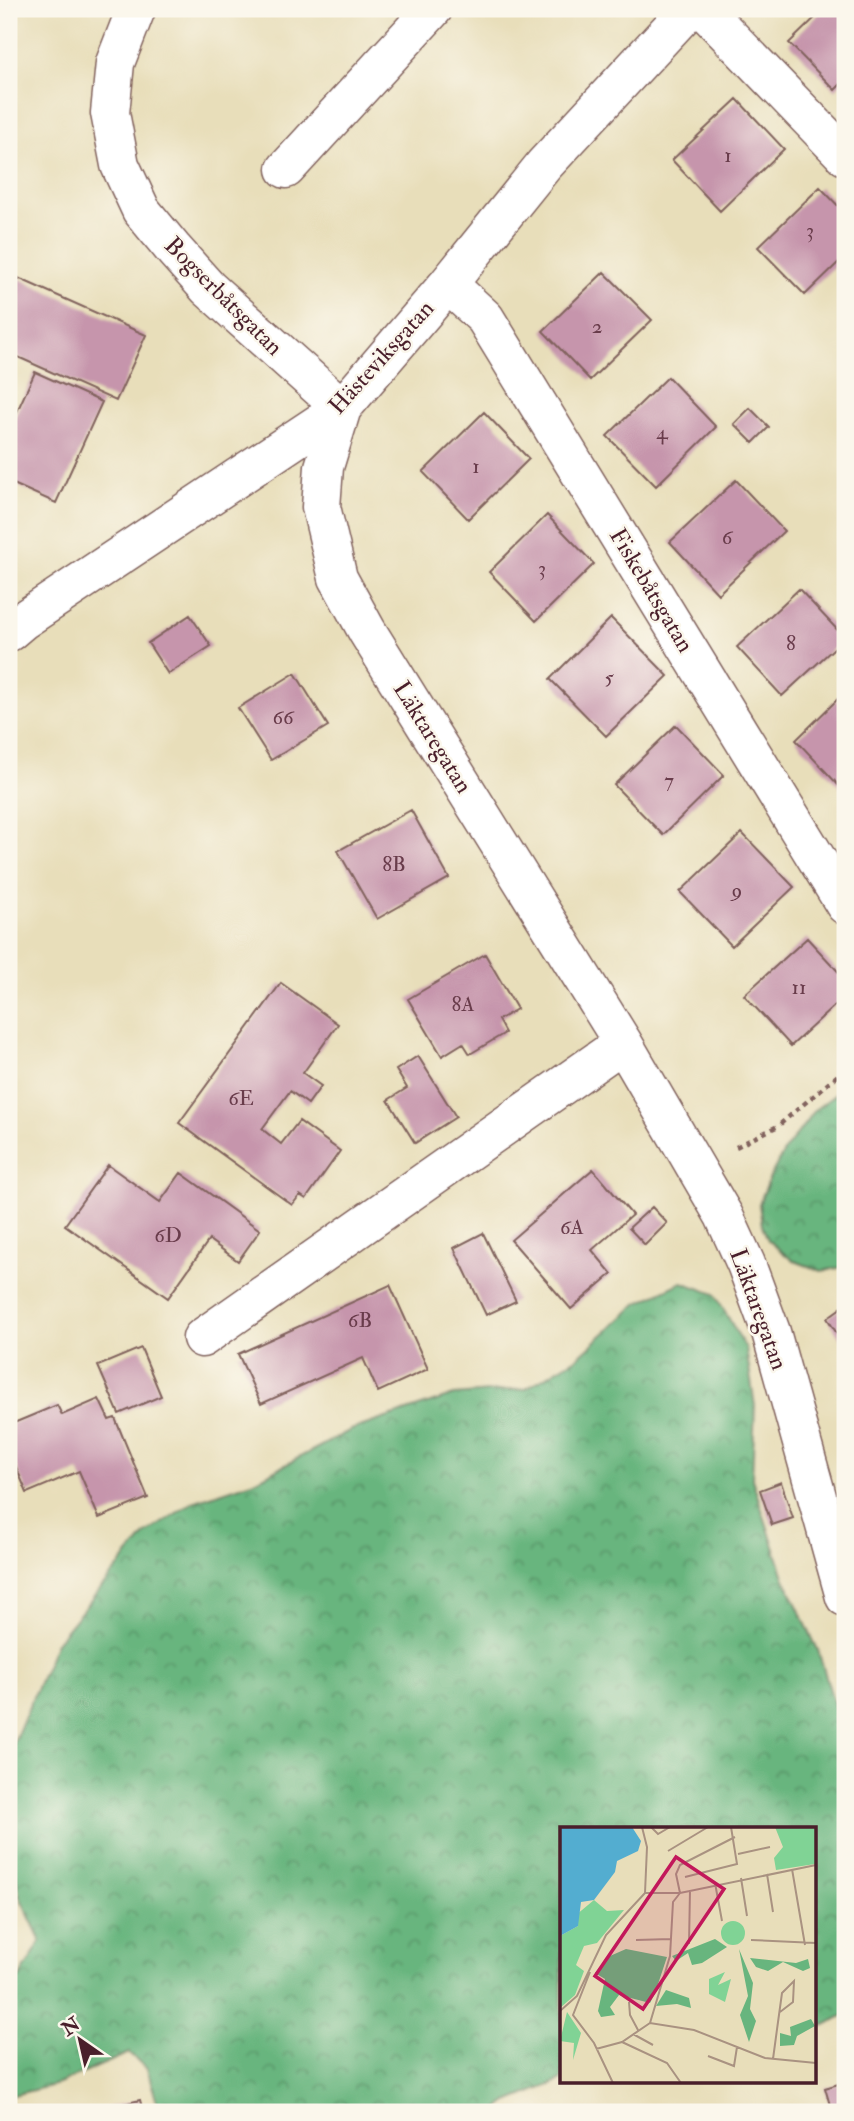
<svg xmlns="http://www.w3.org/2000/svg" width="854" height="2121" viewBox="0 0 854 2121" font-family="'IM FELL Double Pica',serif">
  <defs>
    <pattern id="forest-crowns" width="20" height="18" patternUnits="userSpaceOnUse" patternTransform="scale(1.75)"><rect width="20" height="18" fill="#68b57e"/><path d="M2 6a3 3 0 1 1 6 0M12 15a3 3 0 1 1 6 0" fill="none" stroke="#589367"/></pattern>
  </defs>
  <rect width="100%" height="100%" fill="#fbf7ec"/>
  <filter id="ink" filterUnits="userSpaceOnUse"><feTurbulence type="fractalNoise" baseFrequency=".0143" numOctaves="2"/><feDisplacementMap in="SourceGraphic" scale="14" xChannelSelector="R" yChannelSelector="G"/><feConvolveMatrix kernelMatrix="1 2 1 2 8 2 1 2 1" color-interpolation-filters="sRGB"/></filter>
  <filter id="wash" filterUnits="userSpaceOnUse"><feTurbulence type="fractalNoise" baseFrequency=".00686" numOctaves="4" result="noise"/><feDisplacementMap in="SourceGraphic" scale="28" xChannelSelector="R" yChannelSelector="G"/><feGaussianBlur stdDeviation="1.57" result="paint"/><feColorMatrix in="noise" values="0 0 0 0 0 0 0 0 0 0 0 0 0 0 0 0 0 1.4 0 .05"/><feComposite in="paint" operator="in"/></filter>
  <g filter="url(#wash)">
    <rect width="100%" height="100%" fill="#e8deba"/>
    <path fill="url(#forest-crowns)" stroke="#596a54" stroke-width="2" d="M845,1087V1267L821,1271L792,1260L768,1240L762,1225L759,1204L771,1175L785,1150L816,1109Z
      M682,1282L715,1294L746,1349L755,1406L752,1479L785,1580L818,1650L845,1741V2015L825,2025L814,2027V1829H562V2080L508,2102L494,2112H160L147,2069L129,2053L58,2084L9,2096V1983L20,1977L41,1941L20,1897L10,1846L12,1747L56,1642L146,1534L193,1502L255,1481L351,1430L454,1395L525,1389L578,1357L638,1303Z"/>
    <g id="blocks">
      <path fill="#c695ac" d="M824,9H845V80L835,90L789,43Z
        M737,99L784,149L720,211L672,160Z
        M820,187L845,213V256L805,295L758,247Z
        M604,272L652,320L590,380L543,331Z
        M9,274L146,335L116,401L9,353Z
        M35,372L102,402L56,503L9,482V429Z
        M668,377L716,427L656,486L607,436Z
        M750,408L769,427L753,443L734,424Z
        M484,412L529,459L468,519L423,472Z
        M736,480L784,531L718,594L670,542Z
        M547,515L594,564L536,621L489,572Z
        M799,589L845,638L782,696L737,647Z
        M190,615L211,646L168,674L148,643Z
        M611,618L668,676L606,736L550,679Z
        M295,673L328,726L271,760L238,708Z
        M845,692V788L843,790L796,740Z
        M676,725L724,775L663,835L614,785Z
        M411,810L449,878L377,919L338,851Z
        M742,833L794,887L732,946L680,892Z
        M807,938L845,979V996L791,1046L744,995Z
        M485,954L517,1009L498,1020L505,1033L470,1054L463,1043L442,1056L408,999Z
        M281,983L338,1024L303,1073L321,1086L308,1104L290,1091L262,1129L281,1144L299,1121L340,1151L306,1199L300,1195L292,1205L179,1123Z
        M418,1056L456,1117L415,1143L388,1100L407,1088L396,1070Z
        M108,1165L160,1202L181,1173L260,1230L238,1261L209,1240L168,1298L65,1225Z
        M593,1169L632,1215L592,1250L612,1274L571,1309L511,1240Z
        M652,1207L667,1223L645,1245L629,1228Z
        M483,1233L516,1301L486,1315L454,1248Z
        M390,1285L428,1369L378,1392L363,1358L261,1404L238,1354Z
        M845,1305V1346L827,1318Z
        M141,1348L161,1396L119,1414L98,1366Z
        M99,1399L109,1420L115,1418L148,1498L99,1518L79,1471L27,1493L9,1450V1425L57,1405L62,1415Z
        M781,1482L793,1518L772,1525L760,1490Z
        M845,2082V2112H832L825,2088Z
        M140,2100L143,2112H94V2111Z"/>
    </g>
  </g>
  <g filter="url(#ink)">
    <use href="#blocks" fill-opacity="0" stroke="#81625d" stroke-width="2"/>
    <g fill="none" stroke-linecap="round" stroke-linejoin="round">
      <defs>
        <path id="minor" d="M136,9L115,63L110,113L120,165L141,210L174,250L208,288L342,408
          M703,9L845,156
          M286,169L433,9
          M448,284L485,318L845,905
          M342,408L324,467L321,507L338,578L367,631L623,1043L724,1216L746,1264L771,1332L845,1597
          M9,632L22,621L342,408L448,284L544,165L689,9
          M202,1338L623,1043"/>
      </defs>
      <use href="#minor" stroke="#81625d" stroke-width="41"/>
      <path stroke="#81625d" stroke-width="4.5" stroke-dasharray="5 5" stroke-linecap="butt" d="M736,1147L778,1126L845,1069"/>
      <use href="#minor" stroke="#fff" stroke-width="38"/>
    </g>
  </g>
  <g text-anchor="middle" stroke-width="5" stroke-linejoin="round" paint-order="stroke">
    <g font-size="21" fill="#693c4b">
      <text x="728" y="162">1</text>
      <text x="810" y="237">3</text>
      <text x="597" y="333">2</text>
      <text x="662" y="439">4</text>
      <text x="476" y="473">1</text>
      <text x="727" y="544">6</text>
      <text x="542" y="575">3</text>
      <text x="791" y="650">8</text>
      <text x="609" y="684">5</text>
      <text x="283" y="724">66</text>
      <text x="669" y="787">7</text>
      <text x="394" y="871">8B</text>
      <text x="737" y="897">9</text>
      <text x="799" y="994">11</text>
      <text x="463" y="1011">8A</text>
      <text x="241" y="1105">6E</text>
      <text x="572" y="1234">6A</text>
      <text x="168" y="1242">6D</text>
      <text x="360" y="1327">6B</text>
    </g>
    <g font-size="24" fill="#4a1f2b" stroke="#fbf7ec">
      <text transform="translate(224 296) rotate(45)" y="8">Bogserbåtsgatan</text>
      <text transform="translate(381 357) rotate(-48)" y="8">Hästeviksgatan</text>
      <text transform="translate(652 590) rotate(59)" y="8">Fiskebåtsgatan</text>
      <text transform="translate(433 737) rotate(58)" y="8">Läktaregatan</text>
      <text transform="translate(759 1309) rotate(70)" y="8">Läktaregatan</text>
    </g>
  </g>
  <g transform="translate(560 1827)">
    <rect width="256" height="256" fill="#e8deba"/>
    <path d="M215,0H255V37L216,43L214,31L223,20ZM34,73L47,84L64,83L37,116L24,119L16,138L24,144L15,168L0,181V109L18,99L16,88ZM161 106a12 12 0 1 1 24 0a12 12 0 1 1-24 0ZM165,145L158,158L171,152L165,175L149,167V152ZM7,185L21,206L13,233L14,216L0,214Z" fill="#80d395"/>
    <path d="M155,112L167,120L142,136L132,138L128,126L116,134L112,129ZM66,122L107,130L95,166L90,176L59,168L50,180L55,188L41,190L38,184L45,152L35,146L50,129ZM179,122L193,156L190,182L196,194L189,215L180,188L188,169ZM190,131L236,136L248,132L250,141L243,144L223,135L208,144L196,140ZM106,163L129,171L131,181L117,177L96,179ZM251,192L255,199L237,209L234,218L220,219V206L231,209L230,200Z" fill="#68b57e"/>
    <path d="M0,0H72L81,14L78,24L57,34L55,45L34,73L21,75L18,99L0,109Z" fill="#53add0"/>
    <path fill="none" stroke="#a99281" stroke-width="2" d="M82,0L87,20L85,66H120L256,38M91,0L98,7L110,0M108,24L148,0M178,27L210,20M232,42L245,118M207,47L213,85M125,50L177,37L171,0M181,51L187,89M155,56L162,94M120,66L116,47L120,38L175,10M76,113L111,112M191,113L256,116M129,117L130,63M30,145L13,188L34,216L53,256M69,175L70,188L78,203M0,184L17,169L46,108L85,66M90,196L110,129L113,75L120,66M73,207L93,218M62,215L107,236L121,256M36,222L62,215L90,196L134,203L205,231L256,236M148,229L174,239L177,220M213,232L218,195L222,166L234,154L233,175L220,185"/>
    <path fill="#c2185b" fill-opacity="0.15" stroke="#c2185b" stroke-width="3.5" d="M116,30L164,62L83,182L35,149Z"/>
    <rect width="256" height="256" fill="none" stroke="#4a1f2b" stroke-width="3.5"/>
  </g>
  <rect width="854" height="2121" fill="none" stroke="#fbf7ec" stroke-width="35"/>
  <g transform="translate(80 2040) rotate(326)" stroke="#fbf7ec" stroke-width="5" paint-order="stroke">
  <path d="M0-5L12 26L0 18L-12 26Z" fill="#4a1f2b"/>
  <text y="-10" font-size="19" font-weight="bold" text-anchor="middle" fill="#4a1f2b">N</text>
  </g>
</svg>
